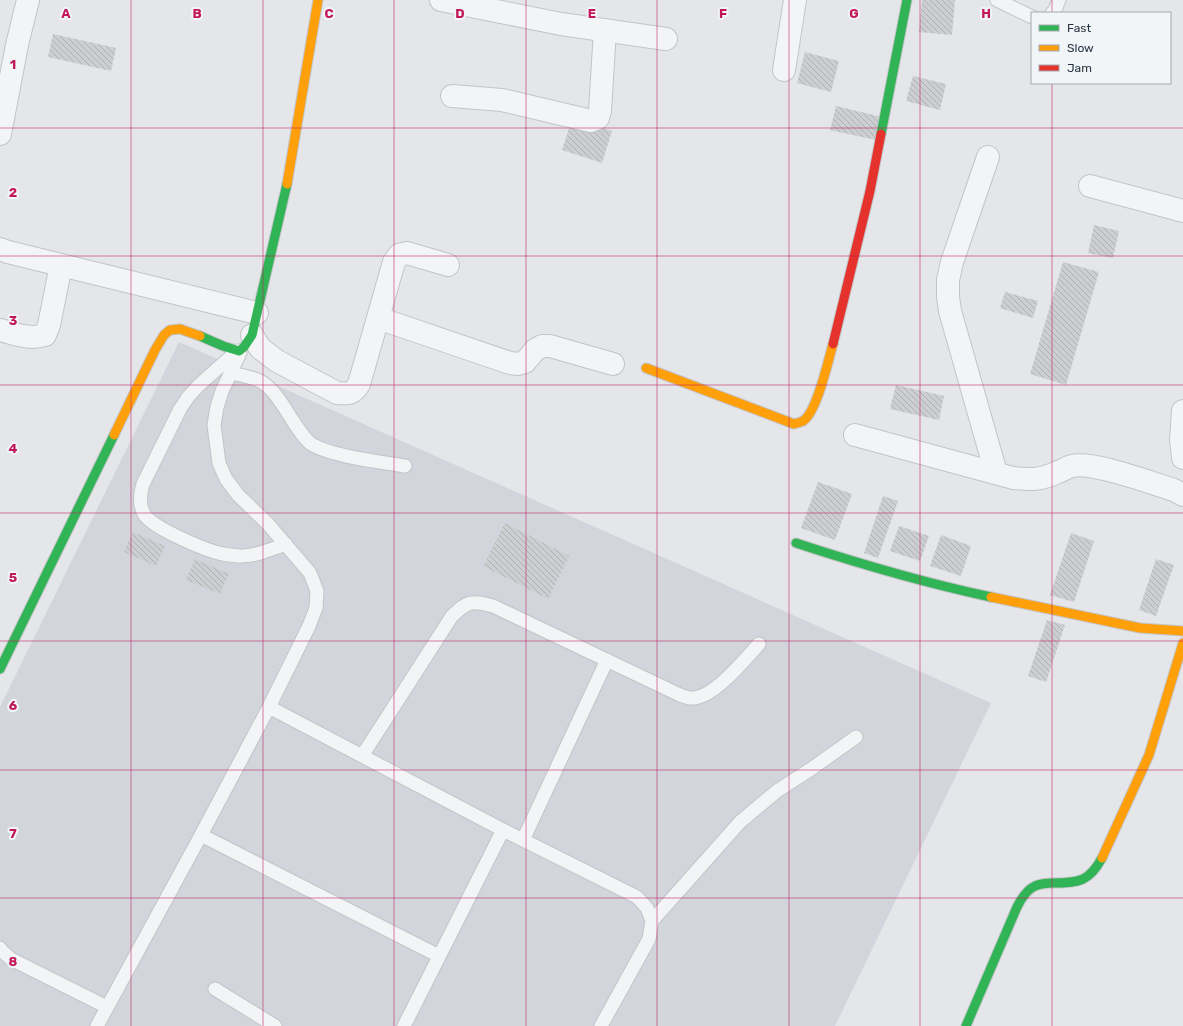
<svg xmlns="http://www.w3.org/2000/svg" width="1183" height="1026" viewBox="0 0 1183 1026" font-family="Rubik,sans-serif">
  <defs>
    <pattern id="building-back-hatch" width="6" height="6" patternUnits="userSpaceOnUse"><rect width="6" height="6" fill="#ccced1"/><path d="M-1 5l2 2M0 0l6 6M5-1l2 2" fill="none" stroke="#afb2b5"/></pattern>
  </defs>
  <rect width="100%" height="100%" fill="#e4e6e9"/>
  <path fill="#d2d6dc" d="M179,342L991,703L835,1026H0V707Z"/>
  <path fill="url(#building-back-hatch)" d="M922,0H955L952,35L919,32Z
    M53,34L116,48L111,71L48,57Z
    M805,52L839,61L831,92L797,83Z
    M913,76L946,84L940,110L906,101Z
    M836,106L882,117L876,140L830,130Z
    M572,119L612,131L602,163L562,150Z
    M1094,225L1119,231L1113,258L1088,253Z
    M1063,262L1099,272L1066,385L1030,374Z
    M1005,292L1038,301L1033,318L1000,308Z
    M896,385L944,396L939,420L890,409Z
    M818,482L852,494L835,540L801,528Z
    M883,496L898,501L878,558L864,553Z
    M505,523L569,556L548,599L483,566Z
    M899,526L929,536L920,561L890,551Z
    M133,532L165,546L156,566L124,552Z
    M1071,533L1094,541L1074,602L1050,595Z
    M941,535L971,546L961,576L930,566Z
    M195,559L229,574L220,594L186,580Z
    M1156,559L1174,565L1156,616L1139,610Z
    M1047,620L1065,625L1046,682L1028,676Z"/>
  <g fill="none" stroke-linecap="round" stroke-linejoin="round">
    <defs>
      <path id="lane" d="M997,0L1032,17
        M1052,13L1055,10L1059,0
        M231,373C241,375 251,377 260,381C274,388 285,409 293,421C298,429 303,437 310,443C328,456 382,462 405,466
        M269,707L503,830L637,897L647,908L652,921L649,939L601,1026
        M362,756L452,616C468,601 471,600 493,606L680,695C683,696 688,698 692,698C713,699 745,659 759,644
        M201,835L439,956
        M523,840L607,660
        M652,921L740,822L759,806L777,791L811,769L856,737
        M0,948L2,951L11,959L107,1007
        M215,989L275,1026
        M97,1026L201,835L269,707L309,626L316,608L317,591L310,573L268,524L238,495L226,479L219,463L214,425L217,407L222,391L240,353L239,351H237L198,386L188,397L180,409L143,484C140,495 139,504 144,514C152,528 207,551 223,554C229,555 235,556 241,556C257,556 271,549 286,544
        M404,1026L503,830"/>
      <path id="street" d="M441,0L561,24L666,39
        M784,70L795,0
        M452,96L502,100L591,121L598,118L600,111L605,30
        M0,134L17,45L28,0
        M988,157L952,262L948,280V297L950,311L996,473
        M1090,186L1183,211
        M0,249L8,252L257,313
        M378,318L510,363L518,364L525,362L535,350L542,346H550L613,364
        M0,330C16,334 29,340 45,335L49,325L61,265
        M252,335L260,348L277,361L337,393C349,394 353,394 359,384L394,262L399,255L407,253L448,265
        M1183,411L1181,440L1183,458
        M855,435L1013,478C1031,480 1041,480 1058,472C1062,471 1067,467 1072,466C1093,461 1151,483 1174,490L1183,495"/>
      <path id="fast" d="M881,134L907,0
        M200,336L223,346L239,351L244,347L252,335L287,184
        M796,543C860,564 925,583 991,597
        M0,669L114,435
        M966,1026L1017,907C1021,899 1026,890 1035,886C1040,884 1047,883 1053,883C1078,883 1089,882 1102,858"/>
      <path id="slow" d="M287,184L318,0
        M646,368L794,424C797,423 801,422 803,421C817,412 828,361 833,344
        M114,435L155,350L164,335L170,330L180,329L200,336
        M991,597L1140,628L1183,631
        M1102,858L1149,755L1183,643"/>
      <path id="jam" d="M833,344L870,191L881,134"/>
    </defs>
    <use href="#lane" stroke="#c2c4c7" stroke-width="15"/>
    <use href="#street" stroke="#c2c4c7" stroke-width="24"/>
    <use href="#fast" stroke="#c2c4c7" stroke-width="11"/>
    <use href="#slow" stroke="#c2c4c7" stroke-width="11"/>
    <use href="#jam" stroke="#c2c4c7" stroke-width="11"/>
    <use href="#lane" stroke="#f3f4f6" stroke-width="13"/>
    <use href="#street" stroke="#f3f4f6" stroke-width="22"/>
    <use href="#fast" stroke="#30b455" stroke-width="9"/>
    <use href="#slow" stroke="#ff9f0a" stroke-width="9"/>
    <use href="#jam" stroke="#e5322d" stroke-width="9"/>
  </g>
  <path fill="none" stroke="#c2185b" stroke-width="1" stroke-opacity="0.55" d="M131,0V1026M263,0V1026M394,0V1026M526,0V1026M657,0V1026M789,0V1026M920,0V1026M1052,0V13M1052,83V1026M0,128H1183M0,256H1183M0,385H1183M0,513H1183M0,641H1183M0,770H1183M0,898H1183"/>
  <g font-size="13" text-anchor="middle" font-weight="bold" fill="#c2185b" stroke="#f1f5f8" stroke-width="4" stroke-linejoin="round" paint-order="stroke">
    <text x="66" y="18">A</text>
    <text x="197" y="18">B</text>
    <text x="329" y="18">C</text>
    <text x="460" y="18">D</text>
    <text x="592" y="18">E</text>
    <text x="723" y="18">F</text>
    <text x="854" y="18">G</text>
    <text x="986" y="18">H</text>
    <text x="13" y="69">1</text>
    <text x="13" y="197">2</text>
    <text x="13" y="325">3</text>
    <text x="13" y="453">4</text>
    <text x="13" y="582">5</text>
    <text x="13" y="710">6</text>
    <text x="13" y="838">7</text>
    <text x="13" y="966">8</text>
  </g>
  <rect x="1031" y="12" width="140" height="72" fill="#f1f5f8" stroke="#a1a8b0"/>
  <rect x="1039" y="25" width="20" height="6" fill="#30b455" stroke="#a1a8b0"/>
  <text x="1067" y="32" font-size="12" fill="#293543">Fast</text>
  <rect x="1039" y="45" width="20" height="6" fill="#ff9f0a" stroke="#a1a8b0"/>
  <text x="1067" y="52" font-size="12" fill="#293543">Slow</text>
  <rect x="1039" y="65" width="20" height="6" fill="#e5322d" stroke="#a1a8b0"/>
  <text x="1067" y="72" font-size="12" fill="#293543">Jam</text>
</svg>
